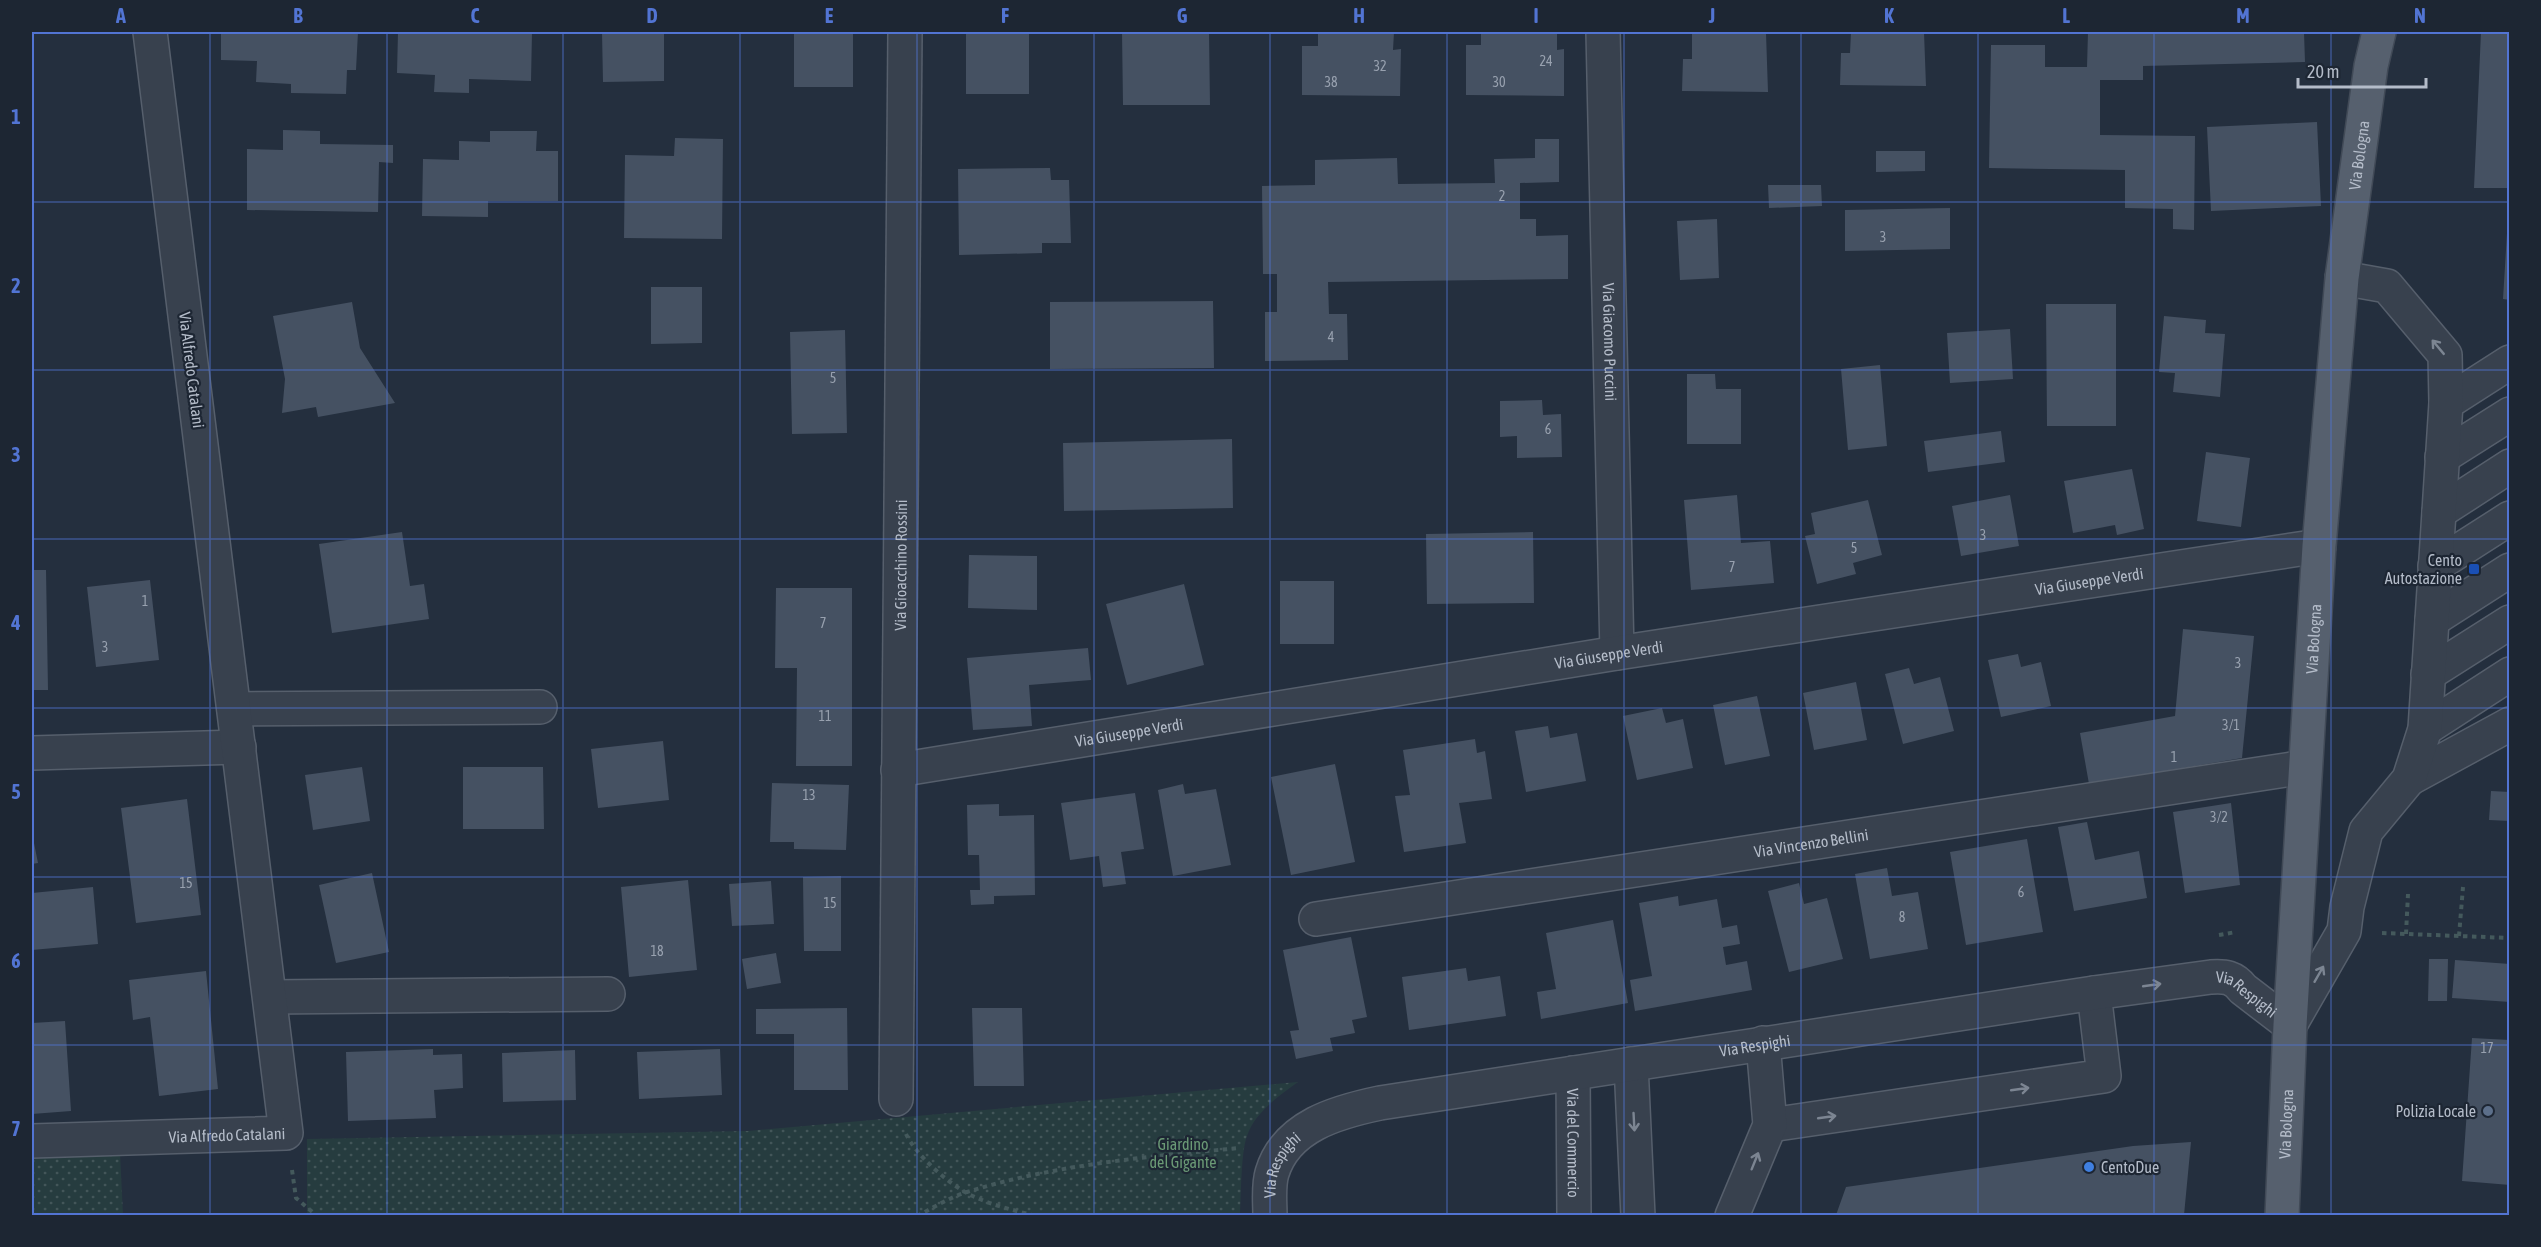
<svg xmlns="http://www.w3.org/2000/svg" width="2541" height="1247" viewBox="0 0 2541 1247" font-family="'Asap Condensed',sans-serif">
  <defs>
    <pattern id="park-dots" width="8" height="8" patternUnits="userSpaceOnUse" patternTransform="scale(1.5)"><rect width="8" height="8" fill="#263c3f"/><path d="M2 2h.1M6 6h.1" fill="none" stroke="#435659" stroke-width="1.8" stroke-linecap="round"/></pattern>
  </defs>
  <rect width="100%" height="100%" fill="#242f3e"/>
  <path fill="url(#park-dots)" d="M1298,1082C1279,1096 1255,1112 1247,1136C1241,1151 1241,1197 1240,1215H307V1139L748,1131Z
    M120,1153L123,1215H32V1156Z"/>
  <path fill="#455162" d="M221,32H358L356,70H347L346,94L291,93V84L256,82L257,61L221,60Z
    M398,32H532L531,81L469,79V93L434,92L435,75L397,73Z
    M602,32H664V81L603,82Z
    M824,32H853V87H794V34L824,33Z
    M966,32L1029,33V94H966Z
    M1122,32H1209L1210,105H1123Z
    M1318,32H1394L1393,50L1401,49L1400,96L1302,95V46H1318Z
    M1481,32H1557V50L1564,49V96L1466,95V45H1481Z
    M1692,32L1766,33L1768,92L1682,91L1683,59H1692Z
    M1851,32H1924L1926,86L1840,85L1841,53H1850Z
    M2088,32H2304L2305,62L2143,66V80H2100V135L2195,136L2194,230L2173,229V209L2125,208V170L1989,168L1991,45H2045V67H2087Z
    M2481,32H2510V188H2474Z
    M2317,122L2321,206L2211,211L2207,127Z
    M283,130L320,131V144L393,145V163L379,162L378,212L247,210V149L283,150Z
    M490,131H537L536,151H558V201H488V217L422,216L423,159L459,160V141L490,142Z
    M675,138L723,139L722,239L624,238L625,155L674,156Z
    M1535,139H1559V182L1520,183V219H1536V236L1568,235V279L1328,282L1329,314H1347L1348,360L1265,361V312H1277V274H1263L1262,186L1315,185V160L1397,158L1398,184L1495,183L1494,159L1535,158Z
    M1876,151H1925V171L1876,172Z
    M1050,168L1051,180H1069L1071,243H1042V253L959,255L958,169Z
    M1768,185H1821L1822,206L1769,208Z
    M1950,208V249L1845,251V210Z
    M2508,217H2510V300L2503,299Z
    M1717,219L1719,278L1680,280L1677,221Z
    M651,287H702V343L651,344Z
    M1213,301L1214,368L1050,369V302Z
    M352,302L360,348L395,403L318,417L316,407L282,413L285,379L273,316Z
    M2046,304H2116V426H2047Z
    M2164,316L2206,320L2205,333L2225,334L2220,397L2173,392L2175,373L2159,372Z
    M2010,329L2013,379L1950,383L1947,333Z
    M845,330L847,433L792,434L790,332Z
    M1880,365L1887,446L1848,450L1841,369Z
    M1687,374H1715L1716,389H1741V444H1687Z
    M1542,400L1543,415L1561,414L1562,457L1517,458V436L1500,437V401Z
    M2001,431L2005,462L1928,472L1924,441Z
    M1232,439L1233,508L1064,511L1063,443Z
    M2206,452L2250,458L2241,527L2197,521Z
    M2132,469L2144,529L2117,535L2115,525L2073,533L2064,481Z
    M1737,495L1741,543L1770,541L1774,583L1691,590L1684,500Z
    M2010,495L2019,546L1961,556L1952,506Z
    M1868,500L1882,555L1853,563L1856,574L1817,584L1805,536L1815,534L1811,513Z
    M402,532L410,586L424,584L429,619L332,633L319,544Z
    M1533,532L1534,603L1427,604L1426,534Z
    M969,555L1037,556V610L968,608Z
    M32,570H46L48,690H32Z
    M150,580L159,660L96,667L87,587Z
    M1280,581H1334V644H1280Z
    M1184,584L1204,665L1127,685L1106,604Z
    M776,588H852V766H796L797,668H775Z
    M2183,629L2254,636L2242,758L2089,784L2080,733L2175,716Z
    M1088,648L1091,680L1029,685L1032,726L973,730L967,658Z
    M2018,654L2021,667L2041,662L2051,706L2001,717L1988,660Z
    M1909,668L1914,684L1940,677L1954,731L1903,744L1885,674Z
    M1856,682L1867,740L1814,750L1803,693Z
    M1757,696L1770,756L1725,765L1713,705Z
    M1662,708L1666,723L1683,719L1693,768L1637,780L1623,716Z
    M1548,726L1550,738L1577,733L1586,781L1526,792L1515,731Z
    M1475,739L1477,753L1485,751L1492,799L1459,803L1466,843L1404,852L1395,796L1410,795L1403,750Z
    M663,741L669,800L598,808L591,749Z
    M1335,764L1355,862L1291,875L1271,777Z
    M362,767L370,821L313,830L305,775Z
    M463,767H543L544,829H463Z
    M772,783L849,785L846,850L794,849V842H770Z
    M1183,784L1185,794L1216,789L1231,865L1173,876L1158,790Z
    M2491,791L2510,792V821L2489,820Z
    M1135,793L1144,849L1121,852L1126,884L1103,887L1099,856L1070,860L1061,803Z
    M187,799L201,915L136,923L121,808Z
    M2231,803L2240,885L2185,893L2173,812Z
    M999,804V816L1034,815L1035,895L994,896V904L971,905L970,890H980L979,855H968L967,805Z
    M2087,822L2095,860L2139,851L2147,898L2074,911L2058,827Z
    M32,833L38,863L32,864Z
    M2027,839L2043,932L1966,945L1950,852Z
    M1887,868L1892,896L1918,892L1928,949L1870,959L1855,874Z
    M372,873L389,952L336,963L319,885Z
    M841,876V951H804L803,877Z
    M688,880L697,970L629,977L621,887Z
    M771,881L774,924L732,926L729,884Z
    M1799,883L1804,904L1827,898L1843,959L1789,972L1768,891Z
    M93,887L98,944L32,950V893Z
    M1678,896L1679,906L1717,899L1722,928L1737,925L1740,944L1723,947L1726,965L1747,961L1752,990L1635,1011L1630,980L1652,976L1639,903Z
    M1613,920L1628,1003L1541,1019L1537,992L1556,989L1546,933Z
    M1351,937L1367,1017L1352,1020L1355,1033L1330,1038L1333,1051L1296,1059L1290,1031L1299,1030L1283,950Z
    M776,953L781,983L747,989L742,959Z
    M2429,959H2448L2447,1001H2428Z
    M2455,960L2510,964V1002L2452,998Z
    M1466,968L1468,981L1500,976L1506,1016L1409,1030L1402,977Z
    M206,971L218,1089L159,1096L150,1017L133,1020L129,980Z
    M847,1008L848,1090H794V1034H756V1009Z
    M972,1008H1022L1024,1086H974Z
    M65,1021L71,1111L32,1114V1023Z
    M2472,1038L2510,1040V1185L2462,1181Z
    M433,1049V1055L462,1054L463,1088L434,1090L436,1118L348,1121L346,1052Z
    M720,1049L722,1095L639,1099L637,1052Z
    M575,1050L576,1100L503,1102L502,1053Z
    M2191,1142L2184,1215H1836L1846,1187L2133,1146Z"/>
  <g fill="none" stroke-linecap="round" stroke-linejoin="round">
    <defs>
      <g id="minor">
        <path id="s1" d="M1603,32L1617,653"/>
        <path d="M2446,403L2510,362"/>
        <path d="M2442,457L2510,414"/>
        <path d="M2439,512L2510,466"/>
        <path d="M2435,566L2510,518"/>
        <path d="M2432,620L2510,570"/>
        <path d="M2428,674L2510,622"/>
        <path d="M234,709L540,707"/>
        <path d="M2425,729L2510,674"/>
        <path d="M32,753L239,747"/>
        <path id="s2" d="M898,770L1617,653L2319,546"/>
        <path d="M2409,779L2510,724"/>
        <path id="s3" d="M1316,919L2305,767"/>
        <path d="M270,997L608,994"/>
        <path d="M1631,1064L1638,1216"/>
        <path id="s4" d="M1573,1073L1574,1216"/>
        <path id="s5" d="M896,1099L905,32"/>
        <path d="M1770,1125L2104,1076L2094,993"/>
        <path id="s6" d="M32,1141L286,1133L150,32"/>
        <path id="s7" d="M1270,1216C1270,1202 1268,1186 1272,1173C1286,1126 1337,1112 1380,1103L2094,993L2211,977C2225,976 2234,977 2243,989L2290,1025L2344,931L2347,907L2366,831L2409,779L2425,729L2446,403L2445,355L2387,286L2342,278"/>
        <path d="M1732,1216L1770,1125L1763,1043"/>
      </g>
      <g id="major">
        <path id="s8" d="M2282,1216L2290,1025L2319,546L2342,278L2371,66L2379,32"/>
      </g>
    </defs>
    <use href="#minor" stroke="#565f6c" stroke-width="36"/>
    <use href="#major" stroke="#414a57" stroke-width="36"/>
    <path stroke="#44595c" stroke-width="4" stroke-dasharray="4.5 4.5" stroke-linecap="butt" d="M2382,933L2510,938
      M2406,934L2408,894
      M2219,935L2236,932
      M2459,936L2463,887
      M906,1134C916,1155 946,1181 965,1192C986,1204 1013,1210 1036,1216
      M292,1170L296,1198L317,1216
      M917,1216C933,1208 950,1197 967,1192C1053,1165 1151,1156 1240,1148"/>
    <use href="#minor" stroke="#38414e" stroke-width="33"/>
    <use href="#major" stroke="#56606e" stroke-width="33"/>
  </g>
  <defs><path id="oneway-shaft" d="M-6 0H5M1.5-3L5.5 0L1.5 3" fill="none" stroke-width="1.6" stroke-linecap="round" stroke-linejoin="round" transform="scale(1.5)"/></defs>
  <g stroke="#7c8592">
    <use href="#oneway-shaft" transform="translate(2438 347) rotate(-130)"/>
    <use href="#oneway-shaft" transform="translate(2319 974) rotate(-60)"/>
    <use href="#oneway-shaft" transform="translate(2152 985) rotate(-8)"/>
    <use href="#oneway-shaft" transform="translate(2020 1089) rotate(-8)"/>
    <use href="#oneway-shaft" transform="translate(1827 1117) rotate(-8)"/>
    <use href="#oneway-shaft" transform="translate(1634 1122) rotate(87)"/>
    <use href="#oneway-shaft" transform="translate(1755 1161) rotate(-68)"/>
  </g>
  <path fill="none" stroke="#5274d3" stroke-width="1.5" stroke-opacity="0.55" d="M210,32V1216M387,32V1216M563,32V1216M740,32V1216M917,32V1216M1094,32V1216M1270,32V1216M1447,32V1216M1624,32V1216M1801,32V1216M1978,32V1216M2154,32V1216M2331,32V1216M32,202H2510M32,370H2510M32,539H2510M32,708H2510M32,877H2510M32,1045H2510"/>
  <rect fill="#1a4fb4" stroke="#1d2633" stroke-width="2" x="2468" y="563" width="12" height="12" rx="3"/>
  <circle fill="#5c6f8a" stroke="#1d2633" stroke-width="2" cx="2488" cy="1111" r="6"/>
  <circle fill="#3f7fe0" stroke="#1d2633" stroke-width="2" cx="2089" cy="1167" r="6"/>
  <g text-anchor="middle" stroke-width="4.5" stroke-linejoin="round" paint-order="stroke">
    <g font-size="14" fill="#98a1af">
      <text x="1546" y="66">24</text>
      <text x="1380" y="71">32</text>
      <text x="1331" y="87">38</text>
      <text x="1499" y="87">30</text>
      <text x="1502" y="201">2</text>
      <text x="1883" y="242">3</text>
      <text x="1331" y="342">4</text>
      <text x="833" y="383">5</text>
      <text x="1548" y="434">6</text>
      <text x="1983" y="540">3</text>
      <text x="1854" y="553">5</text>
      <text x="1732" y="572">7</text>
      <text x="145" y="606">1</text>
      <text x="823" y="628">7</text>
      <text x="105" y="652">3</text>
      <text x="2238" y="668">3</text>
      <text x="825" y="721">11</text>
      <text x="2231" y="730">3/1</text>
      <text x="2174" y="762">1</text>
      <text x="809" y="800">13</text>
      <text x="2219" y="822">3/2</text>
      <text x="186" y="888">15</text>
      <text x="2021" y="897">6</text>
      <text x="830" y="908">15</text>
      <text x="1902" y="922">8</text>
      <text x="657" y="956">18</text>
      <text x="2487" y="1053">17</text>
    </g>
    <g font-size="16" fill="#b4bcc9" stroke="#1d2633">
      <text dy="6" stroke="none"><textPath href="#s8" startOffset="1064">Via Bologna</textPath></text>
      <text dy="6" stroke="none"><textPath href="#s1" startOffset="310">Via Giacomo Puccini</textPath></text>
      <text transform="translate(192 370) rotate(83)" y="6">Via Alfredo Catalani</text>
      <text dy="6" stroke="none"><textPath href="#s5" startOffset="534">Via Gioacchino Rossini</textPath></text>
      <text dy="6" stroke="none"><textPath href="#s2" startOffset="1206">Via Giuseppe Verdi</textPath></text>
      <text dy="6" stroke="none"><textPath href="#s8" startOffset="578">Via Bologna</textPath></text>
      <text dy="6" stroke="none"><textPath href="#s2" startOffset="720">Via Giuseppe Verdi</textPath></text>
      <text dy="6" stroke="none"><textPath href="#s2" startOffset="234">Via Giuseppe Verdi</textPath></text>
      <text dy="6" stroke="none"><textPath href="#s3" startOffset="501">Via Vincenzo Bellini</textPath></text>
      <text dy="6" stroke="none"><textPath href="#s7" startOffset="1060">Via Respighi</textPath></text>
      <text dy="6" stroke="none"><textPath href="#s7" startOffset="558">Via Respighi</textPath></text>
      <text dy="6" stroke="none"><textPath href="#s8" startOffset="92">Via Bologna</textPath></text>
      <text dy="6" stroke="none"><textPath href="#s6" startOffset="195">Via Alfredo Catalani</textPath></text>
      <text dy="6" stroke="none"><textPath href="#s4" startOffset="70">Via del Commercio</textPath></text>
      <text dy="6" stroke="none"><textPath href="#s7" startOffset="54">Via Respighi</textPath></text>
    </g>
    <g font-size="16" fill="#b4bcc9" stroke="#1d2633" text-anchor="end">
      <text x="2462" y="566">Cento<tspan x="2462" dy="18">Autostazione</tspan></text>
      <text x="2476" y="1117">Polizia Locale</text>
      <text x="2101" y="1173" text-anchor="start">CentoDue</text>
    </g>
    <g font-size="16" fill="#6b9a76" stroke="#1d2633">
      <text x="1183" y="1150">Giardino<tspan x="1183" dy="18">del Gigante</tspan></text>
    </g>
  </g>
  <rect width="2541" height="1247" fill="none" stroke="#1d2633" stroke-width="66"/>
  <path d="M2298 78v9h128v-9" fill="none" stroke="#b4bcc9" stroke-width="3"/>
  <text x="2307" y="78" font-size="18" fill="#b4bcc9" stroke="#1d2633" stroke-width="4.5" paint-order="stroke">20 m</text>
  <rect x="33" y="33" width="2475" height="1181" fill="none" stroke="#5274d3" stroke-width="2"/>
  <g font-size="20" text-anchor="middle" font-weight="bold" fill="#5274d3">
    <text x="121" y="23">A</text>
    <text x="298" y="23">B</text>
    <text x="475" y="23">C</text>
    <text x="652" y="23">D</text>
    <text x="829" y="23">E</text>
    <text x="1005" y="23">F</text>
    <text x="1182" y="23">G</text>
    <text x="1359" y="23">H</text>
    <text x="1536" y="23">I</text>
    <text x="1712" y="23">J</text>
    <text x="1889" y="23">K</text>
    <text x="2066" y="23">L</text>
    <text x="2243" y="23">M</text>
    <text x="2420" y="23">N</text>
    <text x="16" y="124">1</text>
    <text x="16" y="293">2</text>
    <text x="16" y="462">3</text>
    <text x="16" y="630">4</text>
    <text x="16" y="799">5</text>
    <text x="16" y="968">6</text>
    <text x="16" y="1136">7</text>
  </g>
</svg>
